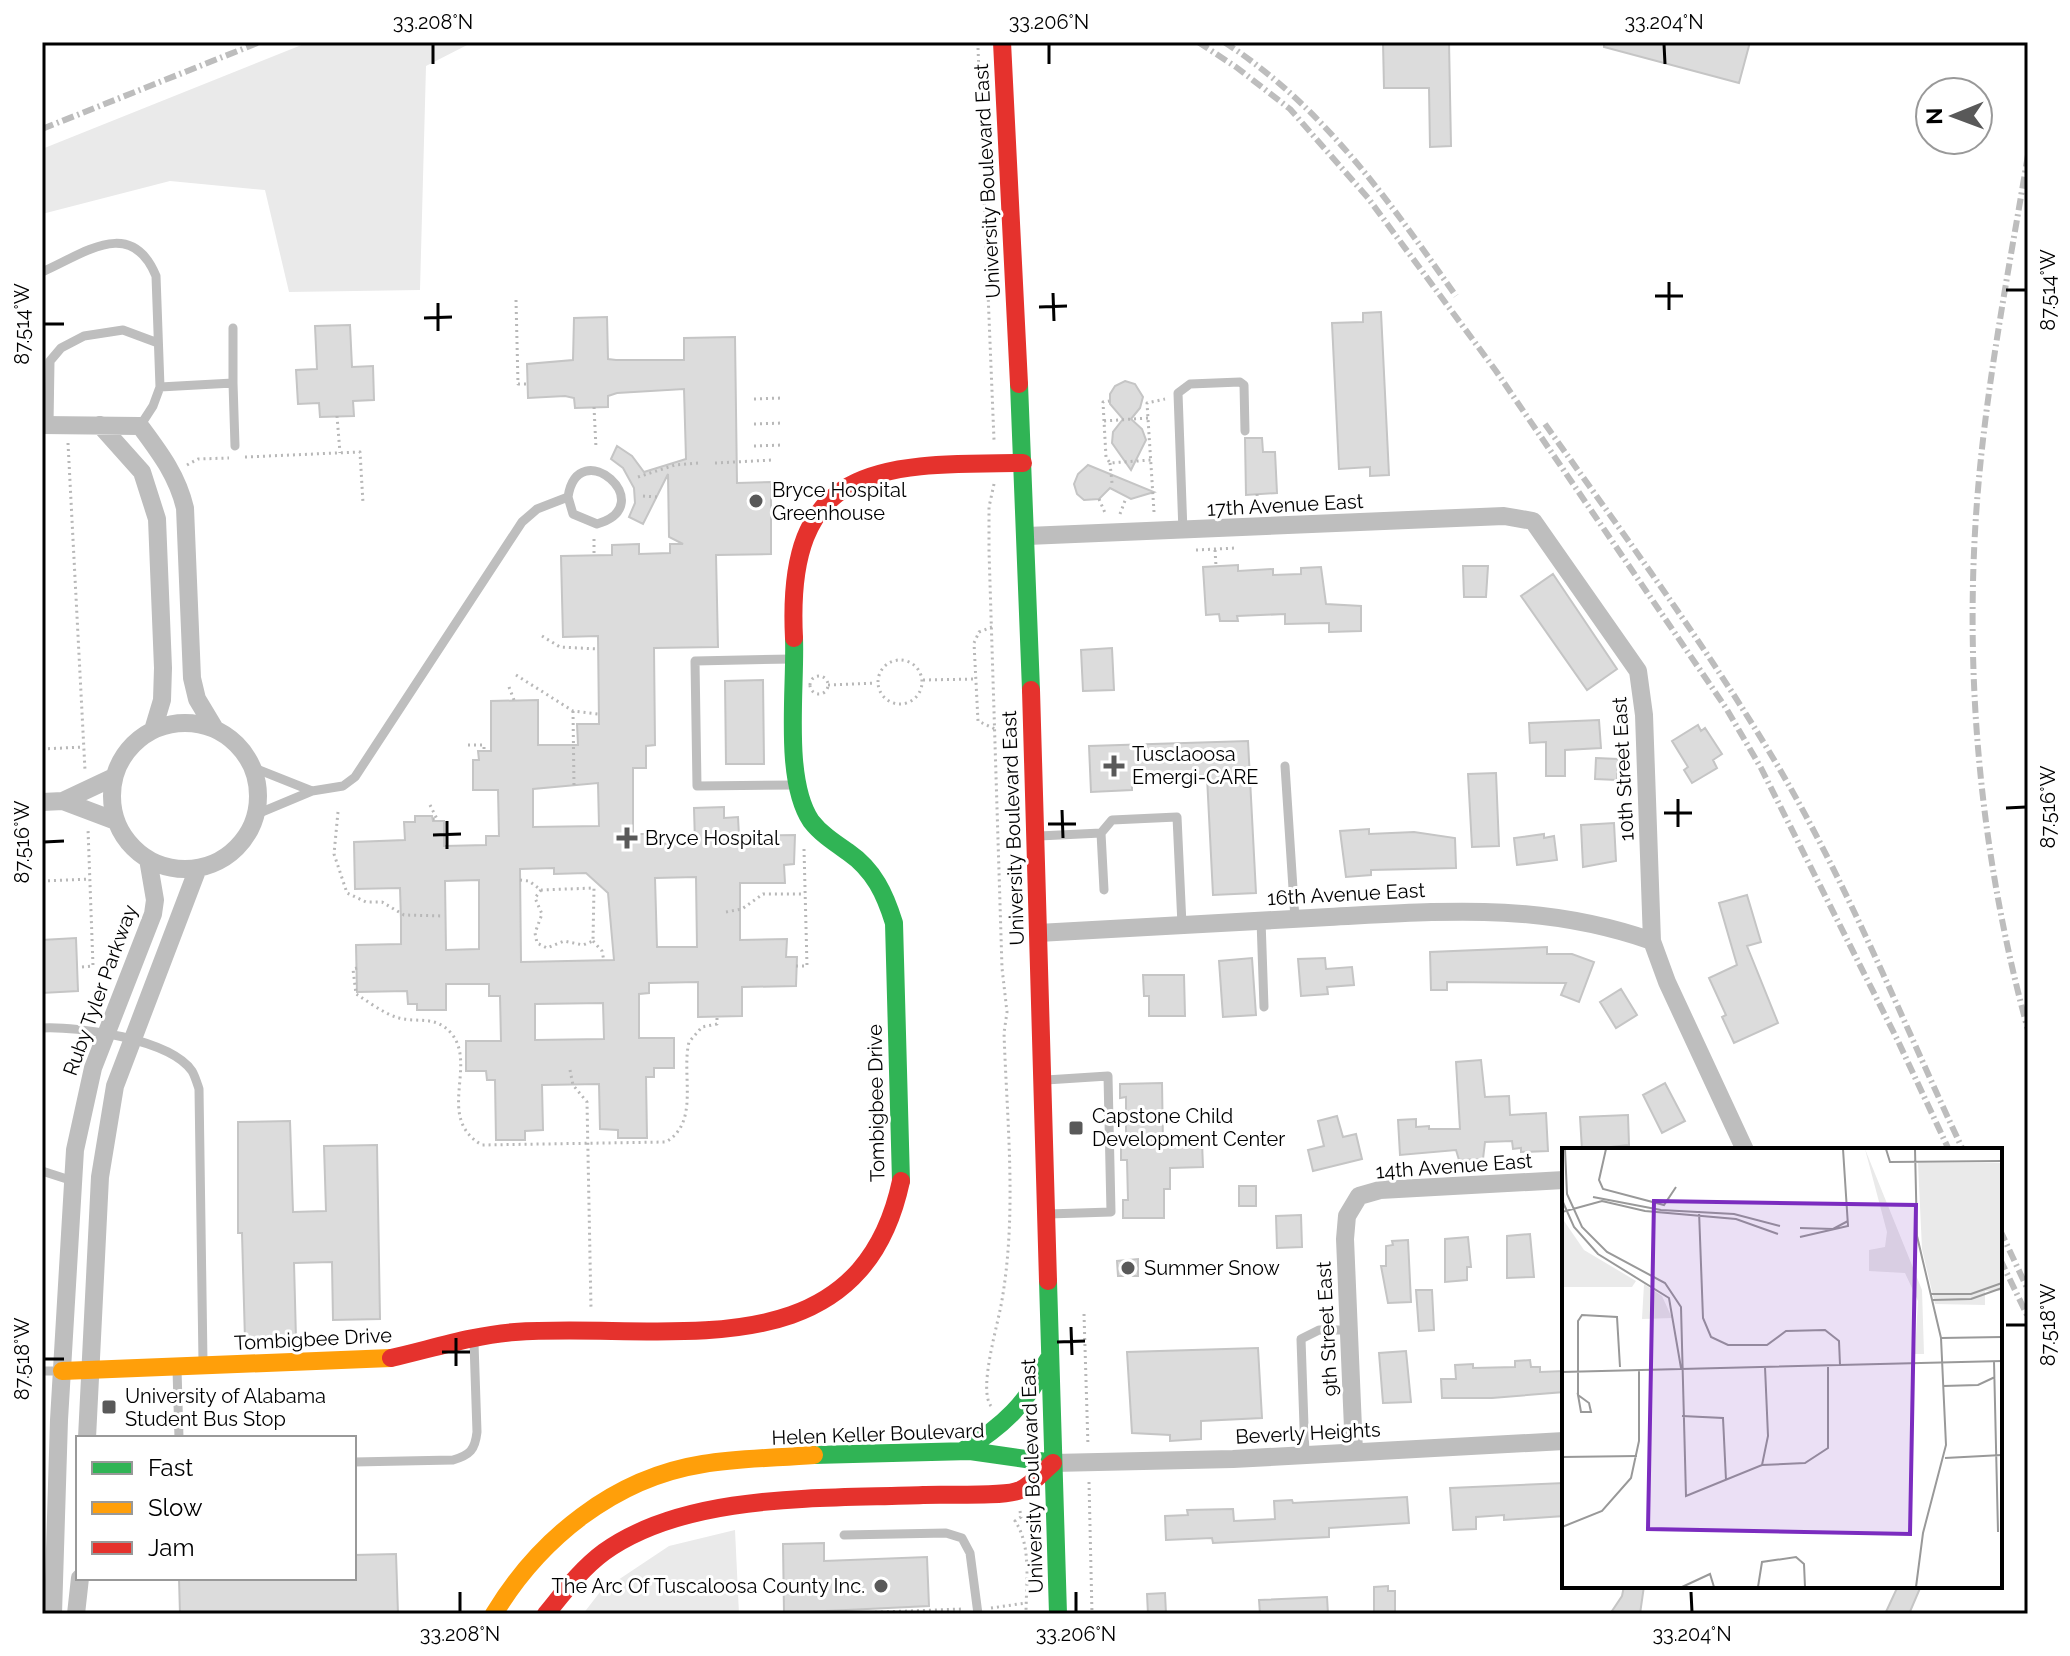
<svg xmlns="http://www.w3.org/2000/svg" width="2070" height="1656" viewBox="0 0 2070 1656" font-family="Raleway,sans-serif">
  <rect width="100%" height="100%" fill="#fff"/>
  <path fill="#eaeaea" d="M309,42H473L426,66L420,290L289,292L265,190L170,181L42,214V149Z
    M735,1530L739,1614H583L600,1592L669,1546Z"/>
  <path fill="#dcdcdc" stroke="#c5c5c5" stroke-width="2" fill-rule="evenodd" d="M1383,42H1449L1451,146L1430,147L1429,88H1384Z
    M1604,42H1750L1739,83L1604,47Z
    M1381,312L1389,475L1370,476V467L1339,469L1332,323L1363,322V313Z
    M607,317L608,359L616,360H684V338L735,337L737,483L771,482V554L716,555L718,647L654,648L655,745L646,746V768H633V834H646L647,844L695,843L694,808L724,807V818L738,817L739,836L795,835L794,864L784,865L785,883H740V940L787,939L786,957H797L796,986L742,987V1016L698,1017V982L649,983V993L639,994V1038H674V1068H654V1077H646L647,1138H618V1130L600,1129L599,1084L542,1085L543,1130L525,1131V1140H496L495,1080H487L486,1071H466V1041H501L500,996H489V984H446V1010H417V1004H408L407,991L357,992L356,945L401,944V920L400,888L355,889L354,842L405,840L404,822H415V816H432L433,821H444V846L486,845V836H499L498,790H473V760H479L478,751H491V701L538,700V745H578L577,724H599L598,636L563,637L561,556L612,555V545L639,544V554L670,553V544H683L669,537L668,474L643,524L629,517L635,503L634,488L623,468L611,459L617,446L632,456L644,472L686,459L684,389L617,393L608,396V407L575,408L574,398L565,396L528,398L527,364L573,360L574,318ZM598,783L599,826L533,827V789ZM554,868V874L586,873L608,893L614,960L521,962L520,869ZM696,877L697,947H657L655,878ZM479,880V949L446,950L445,881ZM603,1003L604,1039L535,1040V1004Z
    M350,325L352,367L373,366L374,400L353,401L354,416L320,417L319,403L298,404L296,370L317,369L315,326Z
    M1125,381L1135,384L1143,397L1140,408L1131,419L1142,429L1146,440L1131,470L1112,443L1113,432L1123,419L1110,404V394L1115,386Z
    M1245,438H1262L1263,452H1275L1277,493L1246,495Z
    M1088,465L1154,492L1131,499L1110,488L1099,499L1084,500L1077,494L1074,484L1078,474Z
    M1238,565V571L1273,569V575L1301,574V568L1321,567L1326,604L1361,606V631L1329,632V623L1285,624V614L1237,616L1238,621H1220L1219,614L1206,615L1203,567Z
    M1463,566H1488L1486,597H1464Z
    M1553,574L1617,669L1587,690L1521,596Z
    M1112,648L1114,690L1083,691L1081,650Z
    M763,680L764,764H726L725,681Z
    M1599,720L1601,748L1565,750V776H1546V742L1530,743L1529,723Z
    M1698,725L1701,731L1705,728L1722,754L1713,760L1717,768L1692,783L1684,770L1688,767L1672,741Z
    M1248,741L1256,893L1213,895L1207,777L1132,781V790L1091,792L1089,746Z
    M1596,758L1618,759L1617,780L1595,779Z
    M1496,773L1499,846L1472,847L1468,774Z
    M1614,823L1616,861L1583,867L1581,825Z
    M1369,829V834L1414,832L1455,838L1456,868L1371,870V875L1346,877L1340,831Z
    M1544,834V838L1554,836L1557,860L1517,865L1514,838Z
    M1747,895L1761,942L1747,946L1778,1023L1734,1043L1722,1017L1726,1015L1709,978L1737,965L1719,903Z
    M76,938L78,991L42,993V940Z
    M1547,947V954H1572L1594,962L1579,1002L1561,995L1566,983L1447,982V990H1431L1430,952Z
    M1252,958L1256,1015L1223,1017L1219,961Z
    M1325,958L1326,969L1352,967L1354,985L1327,987L1328,994L1301,996L1298,959Z
    M1143,975H1184L1185,1016H1149V996H1144Z
    M1621,989L1637,1015L1616,1028L1600,1002Z
    M1481,1060L1485,1097L1509,1096L1510,1115L1546,1113L1548,1151L1521,1152V1148L1513,1149L1512,1141L1485,1142L1483,1159L1459,1160L1456,1150L1400,1155L1398,1120L1416,1119V1127L1429,1126V1129H1460L1456,1062Z
    M1162,1083L1163,1144L1202,1142L1203,1167L1170,1168V1189H1164V1218H1123V1200H1128L1127,1160H1121V1142L1126,1141V1097L1120,1098V1084Z
    M1665,1083L1685,1121L1662,1133L1643,1095Z
    M1628,1115L1629,1145L1582,1150L1580,1117Z
    M1337,1116L1343,1137L1356,1134L1362,1159L1313,1171L1308,1150L1324,1146L1318,1121Z
    M290,1121L293,1212L326,1211L324,1146L377,1145L380,1319L333,1320L332,1262L294,1263L296,1339L245,1340L242,1233H238V1122Z
    M1239,1186H1256V1206H1239Z
    M1301,1215L1302,1247L1277,1248L1276,1216Z
    M1530,1234L1534,1277L1507,1278V1236Z
    M1468,1237L1471,1267H1467V1280L1445,1282V1239Z
    M1408,1240L1411,1302L1388,1303L1381,1266H1386V1246L1393,1245L1392,1241Z
    M1138,1259V1276H1118L1117,1261Z
    M1416,1290H1432L1434,1330L1419,1331Z
    M1258,1348L1262,1418L1201,1421V1439L1170,1441V1435L1132,1433L1127,1352Z
    M1406,1351L1411,1402L1383,1403L1379,1353Z
    M1530,1360L1531,1367H1540V1372L1564,1371V1392L1492,1398H1442L1441,1379H1456L1455,1365L1473,1364V1368L1515,1367V1361Z
    M1564,1483V1516L1504,1520V1515L1476,1517V1529L1453,1530L1450,1488Z
    M1407,1497L1409,1523L1329,1528V1537L1213,1543L1212,1538L1166,1540L1165,1516L1188,1515L1187,1510L1233,1509L1234,1521L1275,1519L1274,1501L1292,1500L1293,1503Z
    M824,1543V1561L927,1557L929,1606L784,1613L783,1544Z
    M396,1554L398,1614H180L179,1578H354V1555Z
    M1388,1586V1591H1395V1612H1374V1587Z
    M1624,1586H1644L1640,1614H1610L1622,1596Z
    M1898,1586H1921L1909,1614H1885Z
    M1165,1593L1166,1614H1148L1147,1594Z
    M1327,1597L1328,1614H1260L1259,1600Z"/>
  <g fill="none" stroke-linecap="round" stroke-linejoin="round">
    <path stroke="#b8b8b8" stroke-width="3" stroke-dasharray="2 4" stroke-linecap="butt" d="M978,48L994,440
      M516,300L518,384H527
      M754,399L782,398
      M594,407L596,448
      M337,416L340,453
      M1148,418L1104,421L1106,457L1110,463L1151,460
      M1104,421L1103,402L1109,401
      M754,424L783,423
      M68,443L85,770
      M754,446L783,445
      M245,457L360,452L363,503
      M715,463L773,460
      M1110,463L1112,483
      M187,465L198,459L229,458
      M638,477L675,465L698,463
      M1257,494L1258,506
      M643,496L658,497
      M1099,499L1106,515
      M1154,512L1147,403L1165,399
      M1120,514L1126,498
      M594,539V555
      M1196,550L1236,548
      M1215,550L1216,566
      M992,627L979,632L974,643L978,721L995,729
      M542,636L560,647L598,649
      M878 682a22 22 0 1 1 44 0a22 22 0 1 1-44 0Z
      M516,675L573,711L598,714
      M810 685a9 9 0 1 1 18 0a9 9 0 1 1-18 0Z
      M923,680L975,679
      M828,685L876,683
      M509,687L514,700
      M573,711L574,786
      M468,745H484V751
      M42,749L84,747
      M430,805L437,819H433
      M338,812L334,854L347,893L366,902H382L404,915L444,916
      M520,880L529,881L541,890L535,898L542,914L535,933L537,943L547,948L564,941L583,945L593,941L594,888L541,890
      M42,881L90,879
      M726,912L742,909L763,894H805
      M593,941L602,951L604,961
      M796,966H807L804,849
      M82,967L93,966L88,829
      M357,968L353,969L356,994C369,1002 384,1014 399,1018C418,1023 435,1015 451,1033C478,1065 435,1118 482,1145L666,1142C700,1122 681,1075 689,1042L702,1027L717,1024V1017
      M570,1070L573,1085L587,1102L591,1309
      M1084,1314L1088,1446
      M991,1406C978,1389 998,1325 1002,1300C1017,1212 1007,1122 1004,1033L1007,1012L1002,968L989,551V507L994,484
      M1089,1482L1092,1614
      M1020,1511L1021,1517L1015,1521C1032,1546 1026,1584 1026,1614
      M991,1608L1026,1603
      M827,1614L963,1609"/>
    <path stroke="#bebebe" stroke-width="9" d="M42,272C82,255 131,215 156,276L160,387L153,406L140,426
      M233,383L235,446
      M160,387L233,383V328
      M49,425L50,361L61,348L84,336L123,330L158,343
      M1183,532L1178,393L1190,384L1240,382L1244,385L1245,431
      M792,659L695,661L697,786L795,785
      M1285,766L1295,919
      M254,768L312,791
      M257,814L312,791L343,786L355,777L522,522L537,509L568,497L573,514L597,524C662,505 578,432 568,497
      M1101,833L1104,890
      M1039,836L1101,833L1112,820L1177,817L1182,925
      M1261,920L1264,1007
      M42,1028C78,1026 170,1039 192,1071C195,1076 197,1083 199,1089L203,1362
      M1046,1080L1108,1076L1111,1212L1048,1214
      M42,1171L73,1181
      M177,1369L179,1438
      M42,1371H59
      M1305,1455L1301,1339L1319,1330H1350
      M354,1462L453,1460C470,1455 475,1450 477,1432L474,1343
      M844,1535L946,1533L962,1538L970,1553L978,1614"/>
    <path stroke="#bebebe" stroke-width="18" d="M42,425L140,426C160,453 177,475 185,508L192,678L197,699L215,729
      M100,425L142,472L157,519L163,668L162,700L153,730
      M1027,536L1504,516L1533,521L1638,671L1644,715L1652,941L1667,982L1745,1150
      M112 796a73 73 0 1 1 146 0a73 73 0 1 1-146 0Z
      M63,801L116,821
      M42,802L63,801L114,777
      M1038,933C1135,928 1232,922 1329,917C1445,911 1540,902 1652,941
      M87,1438L100,1177L115,1086L198,868
      M1354,1452L1345,1239L1347,1216L1359,1196L1380,1190L1564,1180
      M1053,1463L1233,1459L1564,1441
      M53,1614L59,1420L75,1150L93,1068L153,914L155,900L148,859
      M76,1614L80,1578"/>
    <path stroke="#30b455" stroke-width="18" d="M1019,384L1031,690
      M794,638C796,688 783,779 811,821C821,834 835,843 848,852C874,870 885,894 894,923L901,1181
      M1048,1281L1058,1614
      M964,1450C1002,1427 1029,1402 1047,1361
      M814,1455L970,1451L1053,1463"/>
    <path stroke="#ff9f0a" stroke-width="18" d="M62,1371L391,1358
      M494,1614C539,1539 614,1478 703,1464C739,1458 777,1458 814,1455"/>
    <path stroke="#e5322d" stroke-width="18" d="M1002,42L1019,384
      M794,638C785,461 880,464 1023,463
      M1031,690L1048,1281
      M391,1358C431,1349 474,1335 515,1332C662,1321 859,1377 901,1181
      M546,1614C564,1592 581,1569 604,1552C688,1492 824,1499 923,1495C942,1494 1007,1497 1020,1490C1032,1485 1043,1471 1053,1463"/>
    <path stroke="#bdbdbd" stroke-width="6" stroke-dasharray="12 4 2 4" stroke-linecap="butt" d="M1198,42L1236,67L1290,109L1368,198L1496,371L1726,708L1761,768L1898,1041L1949,1150
      M1224,42C1323,106 1389,201 1456,296
      M42,129L260,42
      M2028,155C2010,263 1989,370 1979,478C1962,662 1979,852 2028,1030
      M1545,424C1621,531 1699,636 1767,748C1844,874 1900,1016 1963,1150
      M2000,1230L2028,1290
      M2000,1259L2028,1317"/>
  </g>
  <path fill="none" stroke="#000" stroke-width="3" d="M433,44V64M1049,44V64M1664,44L1665,64M1669,282V310M2006,290H2026M1053,293L1054,321M1655,296H1683M438,303V331M1039,307L1067,306M424,318L452,317M44,324H64M1678,799V827M2006,808L2026,807M1062,810L1063,838M1664,813H1692M447,821V849M1048,824H1076M433,835L461,834M44,842L64,841M2006,1325H2026M1071,1327L1072,1355M456,1338V1366M1057,1342L1085,1341M442,1352H470M44,1359H64M460,1592V1612M1076,1592V1612M1691,1592L1692,1612"/>
  <g fill="#595959" stroke="#fff" stroke-width="3">
    <circle cx="756" cy="501" r="8"/>
    <path d="M1110 754h8v8h8v8h-8v8h-8v-8h-8v-8h8z"/>
    <path d="M623 826h8v8h8v8h-8v8h-8v-8h-8v-8h8z"/>
    <rect x="1068" y="1120" width="16" height="16" rx="4"/>
    <circle cx="1128" cy="1268" r="8"/>
    <rect x="101" y="1399" width="16" height="16" rx="4"/>
    <circle cx="881" cy="1586" r="8"/>
  </g>
  <g text-anchor="middle" stroke-width="6" stroke-linejoin="round" paint-order="stroke">
    <g font-size="20" fill="#000" stroke="#fff">
      <text transform="translate(987 181) rotate(-93)" y="7">University Boulevard East</text>
      <text transform="translate(1285 505) rotate(-3)" y="7">17th Avenue East</text>
      <text transform="translate(1623 769) rotate(-93)" y="7">10th Street East</text>
      <text transform="translate(1013 828) rotate(-92)" y="7">University Boulevard East</text>
      <text transform="translate(1346 894) rotate(-3)" y="7">16th Avenue East</text>
      <text transform="translate(100 990) rotate(-70)" y="7">Ruby Tyler Parkway</text>
      <text transform="translate(876 1103) rotate(-91)" y="7">Tombigbee Drive</text>
      <text transform="translate(1454 1166) rotate(-4)" y="7">14th Avenue East</text>
      <text transform="translate(1327 1329) rotate(-93)" y="7">9th Street East</text>
      <text transform="translate(313 1339) rotate(-3)" y="7">Tombigbee Drive</text>
      <text transform="translate(1308 1433) rotate(-3)" y="7">Beverly Heights</text>
      <text transform="translate(878 1434) rotate(-2)" y="7">Helen Keller Boulevard</text>
      <text transform="translate(1032 1476) rotate(-92)" y="7">University Boulevard East</text>
    </g>
    <g font-size="20" fill="#000" stroke="#fff" text-anchor="start">
      <text x="772" y="497">Bryce Hospital<tspan x="772" dy="23">Greenhouse</tspan></text>
      <text x="1132" y="761">Tusclaoosa<tspan x="1132" dy="23">Emergi-CARE</tspan></text>
      <text x="645" y="845">Bryce Hospital</text>
      <text x="1092" y="1123">Capstone Child<tspan x="1092" dy="23">Development Center</tspan></text>
      <text x="1144" y="1275">Summer Snow</text>
      <text x="125" y="1403">University of Alabama<tspan x="125" dy="23">Student Bus Stop</tspan></text>
      <text x="865" y="1593" text-anchor="end">The Arc Of Tuscaloosa County Inc.</text>
    </g>
  </g>
  <g transform="translate(1562 1148)">
    <rect width="440" height="440" fill="#fff"/>
    <path d="M303,1L360,142L362,206H353L356,153L343,125L307,123V102L323,99L325,84ZM356,15H440V143H423V157L373,156L360,101ZM0,70L22,102L74,133L70,139H0ZM82,136L100,148L110,170L80,171Z" fill="#eaeaea"/>
    <path fill="none" stroke="#999" stroke-width="2" d="M3,1L5,46L20,79L45,104L103,135L119,159L124,348L200,317L243,315L266,300V219M44,1L37,32L41,41L102,57L114,39M324,1L328,14L440,13M353,1L355,88L379,190L384,297L361,385L354,439M31,49L99,62L172,66L218,78M0,52L12,79L36,106L107,150L119,220M137,63L141,170L149,189L166,197H205L224,183L263,182L277,193L278,217M0,64L40,53L83,63L174,71L216,86M238,80L271,81L286,73M238,89L286,78L281,1M368,146H409L440,135M371,152L409,151L440,140M379,190L440,189M432,213L436,384M0,224L440,213M381,238L416,237L433,229M16,247V173L20,167L55,169L58,219M16,247L27,255L29,264H19ZM120,268L161,270L164,332M0,309L75,308M383,310L440,307M200,317L206,288L203,219M0,379L40,363L69,330L77,293V222M120,439L148,426L152,439M196,439L200,414L234,409L242,416L243,439"/>
    <path fill="#7b2cbf" fill-opacity="0.15" stroke="#7b2cbf" stroke-width="4" d="M92,53L354,57L348,386L86,381Z"/>
    <rect width="440" height="440" fill="none" stroke="#000" stroke-width="4"/>
  </g>
  <rect width="2070" height="1656" fill="none" stroke="#ffffff" stroke-width="88"/>
  <rect x="76" y="1436" width="280" height="144" fill="#ffffff" stroke="#999999" stroke-width="2"/>
  <rect x="92" y="1462" width="40" height="12" fill="#30b455" stroke="#999999" stroke-width="2"/>
  <text x="148" y="1476" font-size="24" fill="#000000">Fast</text>
  <rect x="92" y="1502" width="40" height="12" fill="#ff9f0a" stroke="#999999" stroke-width="2"/>
  <text x="148" y="1516" font-size="24" fill="#000000">Slow</text>
  <rect x="92" y="1542" width="40" height="12" fill="#e5322d" stroke="#999999" stroke-width="2"/>
  <text x="148" y="1556" font-size="24" fill="#000000">Jam</text>
  <g transform="translate(1954 116) rotate(269)"><circle r="38" fill="#ffffff" stroke="#999999" stroke-width="2"/>
  <path d="M0-6L14 30L0 20L-14 30Z" fill="#595959"/>
  <text y="-12" font-size="22" font-weight="bold" text-anchor="middle" fill="#000000">N</text>
  </g>
  <rect x="44" y="44" width="1982" height="1568" fill="none" stroke="#000" stroke-width="3"/>
  <g font-size="20" text-anchor="middle" fill="#000">
    <text x="433" y="29">33.208°N</text>
    <text x="1049" y="29">33.206°N</text>
    <text x="1664" y="29">33.204°N</text>
    <text transform="translate(2048 290) rotate(-90)" y="7">87.514°W</text>
    <text transform="translate(22 324) rotate(-90)" y="7">87.514°W</text>
    <text transform="translate(2048 807) rotate(-90)" y="7">87.516°W</text>
    <text transform="translate(22 842) rotate(-90)" y="7">87.516°W</text>
    <text transform="translate(2048 1325) rotate(-90)" y="7">87.518°W</text>
    <text transform="translate(22 1359) rotate(-90)" y="7">87.518°W</text>
    <text x="460" y="1641">33.208°N</text>
    <text x="1076" y="1641">33.206°N</text>
    <text x="1692" y="1641">33.204°N</text>
  </g>
</svg>
